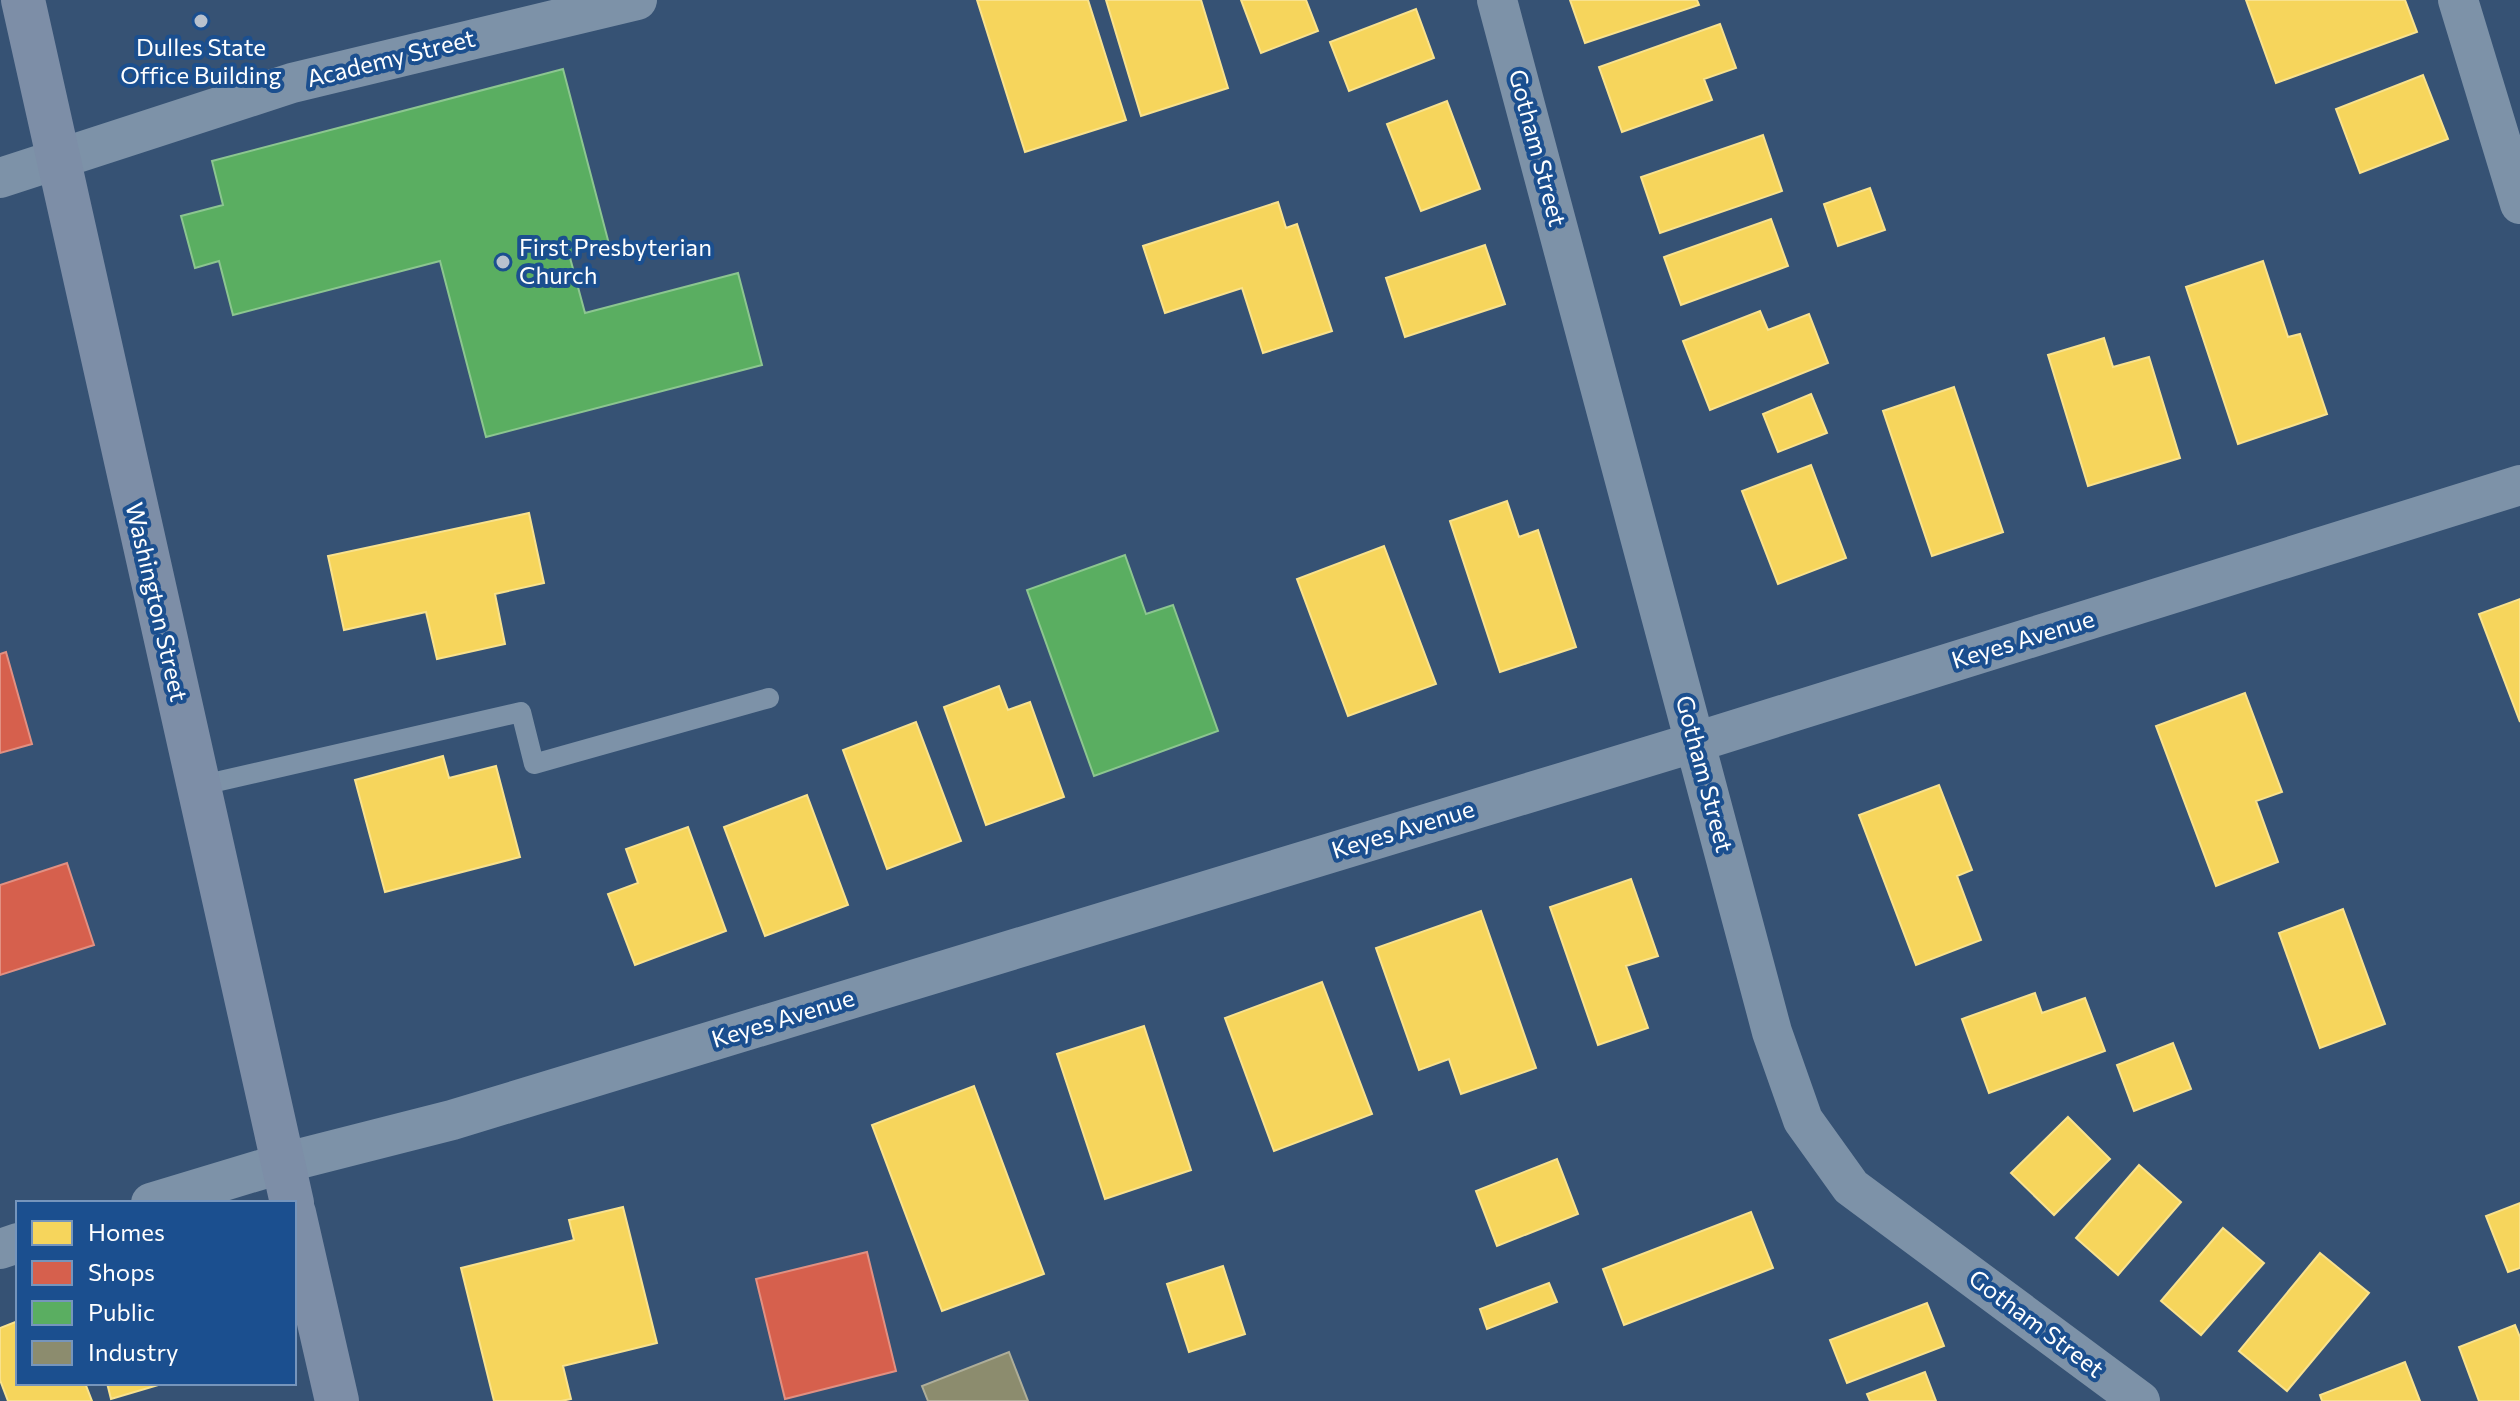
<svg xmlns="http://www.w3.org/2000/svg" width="2520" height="1401" viewBox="0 0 2520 1401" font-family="Commissioner,sans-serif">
  <rect width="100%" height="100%" fill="#365274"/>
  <path fill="#f6d55c" stroke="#f9e28d" stroke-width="2" d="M977,0H1088L1126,120L1025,152Z
    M1106,0H1201L1228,88L1141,116Z
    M1241,0H1306L1318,31L1261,53Z
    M1570,0H1697L1699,5L1585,43Z
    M2246,0H2405L2417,32L2276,83Z
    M1416,9L1434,58L1349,91L1330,42Z
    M1720,24L1736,68L1704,79L1712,100L1622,132L1599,67Z
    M2423,75L2448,139L2360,173L2336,109Z
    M1447,101L1480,189L1421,211L1387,124Z
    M1763,135L1782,191L1660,233L1641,177Z
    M1870,188L1885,230L1838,246L1824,204Z
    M1278,202L1286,228L1297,224L1332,331L1263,353L1242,288L1165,313L1143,246Z
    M1771,219L1788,266L1681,305L1664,257Z
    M1485,245L1505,304L1405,337L1386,278Z
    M2263,261L2288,337L2300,334L2327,414L2238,444L2186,287Z
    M1760,311L1768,330L1809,314L1828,363L1710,410L1683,341Z
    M2104,338L2113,367L2149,357L2180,458L2088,486L2048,355Z
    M1954,387L2003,532L1932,556L1883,411Z
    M1811,394L1827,433L1778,452L1763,414Z
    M1811,465L1846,558L1778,584L1742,491Z
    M1507,501L1519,537L1538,530L1576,647L1500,672L1450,521Z
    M529,513L544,583L495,594L505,644L437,659L426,612L344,630L328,556Z
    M1384,546L1436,684L1348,716L1297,579Z
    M2520,599V722L2479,614Z
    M999,686L1008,710L1030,702L1064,797L986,825L944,707Z
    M2245,693L2282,792L2256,801L2278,862L2216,886L2156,726Z
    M916,722L961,841L887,869L843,750Z
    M443,756L449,778L496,766L520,857L385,892L355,780Z
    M1939,785L1972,870L1957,876L1981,940L1916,965L1859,815Z
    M807,795L848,905L765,936L724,827Z
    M688,827L726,931L635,965L608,894L638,883L626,849Z
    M1631,879L1658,956L1626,966L1648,1028L1598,1045L1550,907Z
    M2343,909L2385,1024L2320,1048L2279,933Z
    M1481,911L1536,1068L1461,1094L1449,1059L1419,1070L1376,948Z
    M1322,982L1372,1114L1274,1151L1225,1018Z
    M2035,993L2042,1013L2085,998L2105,1051L1989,1093L1962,1019Z
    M1144,1026L1191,1170L1105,1199L1057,1054Z
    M2173,1043L2191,1089L2134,1111L2117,1065Z
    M974,1086L1044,1274L942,1311L872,1125Z
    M2068,1117L2110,1159L2054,1215L2011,1173Z
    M1557,1159L1578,1214L1497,1246L1476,1191Z
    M2139,1165L2181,1202L2118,1275L2076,1238Z
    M2520,1203V1268L2508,1272L2486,1216Z
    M623,1207L657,1343L563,1366L571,1399L561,1401H494L461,1268L574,1240L569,1220Z
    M1751,1212L1773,1268L1624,1325L1603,1269Z
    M2223,1228L2264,1263L2201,1335L2161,1301Z
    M2320,1253L2369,1293L2287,1391L2239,1351Z
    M1223,1266L1245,1334L1189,1352L1167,1284Z
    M1549,1283L1557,1302L1487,1329L1480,1309Z
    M1927,1303L1944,1346L1847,1383L1830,1340Z
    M18,1321V1383H85L92,1401H8L0,1380V1328Z
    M2515,1325L2520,1337V1401H2479L2459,1347Z
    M2405,1362L2420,1401H2322L2320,1395Z
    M1925,1372L1936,1401H1870L1867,1394Z
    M107,1383H165L111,1399Z"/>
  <path fill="#d6604d" stroke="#e29082" stroke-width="2" d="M6,652L32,744L0,753V654Z
    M67,863L94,945L0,975V885Z
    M867,1252L896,1371L785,1399L756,1279Z"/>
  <path fill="#5aae61" stroke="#8cc690" stroke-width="2" d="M563,69L609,244L569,254L585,313L738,273L762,365L486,437L440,261L233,315L219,261L195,268L181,216L223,205L212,161Z
    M1125,555L1146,614L1173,605L1218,731L1094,776L1027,590Z"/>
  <path fill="#8c8c6e" stroke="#aeae9a" stroke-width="2" d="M1009,1352L1028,1401H928L922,1386Z"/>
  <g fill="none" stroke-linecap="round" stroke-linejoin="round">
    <path stroke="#7d92a8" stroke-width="20" d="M198,786L521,712L534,764L769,698"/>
    <path stroke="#7d92a8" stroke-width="40" d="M1497,0L1772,1032L1803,1120L1851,1187L2140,1401
      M2458,0L2520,204
      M0,178L292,83L637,0
      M151,1203L283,1163L452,1120L1696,742L2520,485
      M0,1249L18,1243"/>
    <path stroke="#7d8ea7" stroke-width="44" d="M23,0L292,1203
      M294,1213L337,1401"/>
  </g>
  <g fill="#b9c2ce" stroke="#1b4f8f" stroke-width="3">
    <circle cx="201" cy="21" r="8"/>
    <circle cx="503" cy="262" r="8"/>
  </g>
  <g text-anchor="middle" stroke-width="8" stroke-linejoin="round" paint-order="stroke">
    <g font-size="24" fill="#fff" stroke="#1b4f8f">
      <text x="201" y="56">Dulles State<tspan x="201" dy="28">Office Building</tspan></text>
      <text x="519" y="256" text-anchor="start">First Presbyterian<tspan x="519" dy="28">Church</tspan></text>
    </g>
    <g font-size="24" fill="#fff" stroke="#1b4f8f">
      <text transform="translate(391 59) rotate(-14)" y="8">Academy Street</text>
      <text transform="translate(1537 148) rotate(75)" y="8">Gotham Street</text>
      <text transform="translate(156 602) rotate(77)" y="8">Washington Street</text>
      <text transform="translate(2023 640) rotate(-17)" y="8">Keyes Avenue</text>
      <text transform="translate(1704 774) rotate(75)" y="8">Gotham Street</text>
      <text transform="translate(1403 830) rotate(-17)" y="8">Keyes Avenue</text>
      <text transform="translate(783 1019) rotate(-17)" y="8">Keyes Avenue</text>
      <text transform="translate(2036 1324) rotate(37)" y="8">Gotham Street</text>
    </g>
  </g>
  <rect x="16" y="1201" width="280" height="184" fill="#1b4f8f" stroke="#7695bc" stroke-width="2"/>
  <rect x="32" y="1221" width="40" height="24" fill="#f6d55c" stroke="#7695bc" stroke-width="2"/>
  <text x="88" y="1241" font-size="24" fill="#ffffff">Homes</text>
  <rect x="32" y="1261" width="40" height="24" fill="#d6604d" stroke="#7695bc" stroke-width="2"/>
  <text x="88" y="1281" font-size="24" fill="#ffffff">Shops</text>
  <rect x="32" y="1301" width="40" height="24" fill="#5aae61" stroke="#7695bc" stroke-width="2"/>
  <text x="88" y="1321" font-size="24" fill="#ffffff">Public</text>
  <rect x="32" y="1341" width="40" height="24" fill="#8c8c6e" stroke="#7695bc" stroke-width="2"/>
  <text x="88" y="1361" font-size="24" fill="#ffffff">Industry</text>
</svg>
